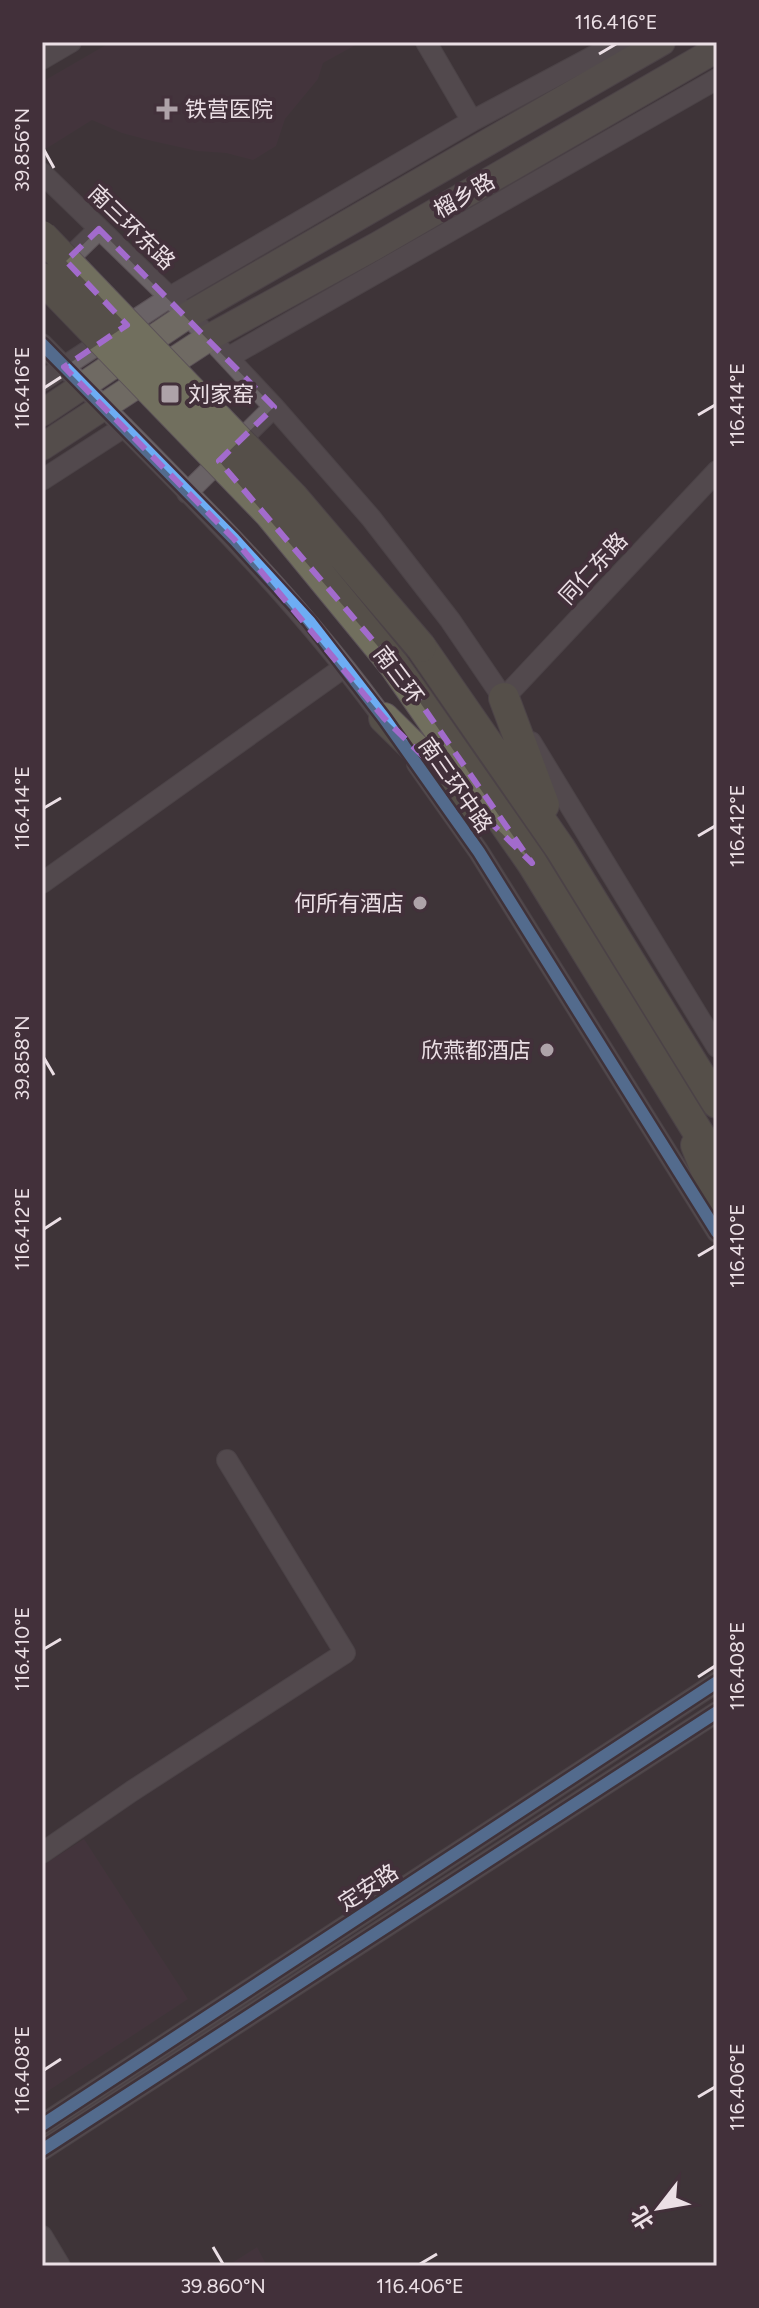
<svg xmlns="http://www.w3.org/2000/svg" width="759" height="2308" viewBox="0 0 759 2308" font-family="Figtree,'Noto Sans SC',sans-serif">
  <rect width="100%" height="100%" fill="#3e3439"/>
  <path fill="#4a3440" d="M111,42H361L323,63L318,79L285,119L276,146L253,160L226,153L197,151L152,141L122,133L92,120L44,150L42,82Z
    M84,1839L188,1999L42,2095V1866Z
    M257,2247L267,2266H227Z"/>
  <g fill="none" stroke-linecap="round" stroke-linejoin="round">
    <defs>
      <path id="minor" d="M426,42L472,121
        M42,59L71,42
        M42,173L188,315L274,407L371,518L450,620L510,708
        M59,268L99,229
        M42,344C163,468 290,587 391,729
        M229,357L717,79
        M42,381L170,297L472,121L620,42
        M42,480L124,427
        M187,493L274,407
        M504,698L717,471
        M531,742L717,1047
        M417,764L479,852L717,1232
        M42,883L343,668
        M42,1853L132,1791L345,1653L227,1460
        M42,2125L717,1682
        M42,2150L717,1712
        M42,2236L60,2266"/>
      <path id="major" d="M42,413L188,315L662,42
        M42,447L210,337L376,246L717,49"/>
      <path id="highway" d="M421,647L560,848L717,1103
        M394,665L532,863L717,1163
        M504,698L544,805
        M384,718L480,812
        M696,1145L717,1198"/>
    </defs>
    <use href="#minor" stroke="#5c5358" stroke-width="22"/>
    <use href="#major" stroke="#5c5358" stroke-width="28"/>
    <use href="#highway" stroke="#5c5358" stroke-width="32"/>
    <use href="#minor" stroke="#6a6366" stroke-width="20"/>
    <use href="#major" stroke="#6f6a63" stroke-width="26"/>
    <use href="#highway" stroke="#716f5e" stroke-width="30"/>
    <defs>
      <path id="highway-bridge" d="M42,236L293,497L421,647
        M42,278L270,514L394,665"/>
    </defs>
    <use href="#highway-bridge" stroke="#5c5358" stroke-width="32" stroke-linecap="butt"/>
    <use href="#highway-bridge" stroke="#716f5e" stroke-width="30"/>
    <defs>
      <path id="cycleway" d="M42,344L234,539L309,621L384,718L479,852L717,1232
        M42,2125L717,1682
        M42,2150L717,1712"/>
    </defs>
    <use href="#cycleway" stroke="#42303a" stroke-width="17"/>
    <use href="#cycleway" stroke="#6dadf4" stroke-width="12"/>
  </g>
  <path d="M0 0H759V2308H0ZM99,229L274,407L219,461L394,665L532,863L384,718L234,539L64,367L127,325L66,261Z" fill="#3e3439" fill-opacity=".55" fill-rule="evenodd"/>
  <path fill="none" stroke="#a26bcc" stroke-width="6" stroke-dasharray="16 10" stroke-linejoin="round" d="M99,229L274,407L219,461L394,665L532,863L384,718L234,539L64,367L127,325L66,261Z"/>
  <path fill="none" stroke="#ebdfe5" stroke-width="3" d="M599,54L616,44M44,150L54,168M44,388L61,377M698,415L715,405M44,808L61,798M698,836L715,826M44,1058L54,1075M44,1229L61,1218M698,1256L715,1246M44,1649L61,1639M698,1677L715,1666M44,2070L61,2059M698,2097L715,2087M213,2247L223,2264M420,2264L437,2254"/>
  <g fill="#aea3a9" stroke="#42303a" stroke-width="3">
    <path d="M163 97h8v8h8v8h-8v8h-8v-8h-8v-8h8z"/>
    <rect x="160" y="384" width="20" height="20" rx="4"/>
    <circle cx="420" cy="903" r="8"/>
    <circle cx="547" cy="1050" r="8"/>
  </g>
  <g text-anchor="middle" stroke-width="8" stroke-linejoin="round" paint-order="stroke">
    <g font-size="22" fill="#ebdfe5" stroke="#42303a" text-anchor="start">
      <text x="185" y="117">铁营医院</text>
      <text x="188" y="402">刘家窑</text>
      <text x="404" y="911" text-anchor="end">何所有酒店</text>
      <text x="531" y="1058" text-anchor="end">欣燕都酒店</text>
    </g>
    <g font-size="22" fill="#ebdfe5" stroke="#42303a">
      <text transform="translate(464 195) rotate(-30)" y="8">榴乡路</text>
      <text transform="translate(132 227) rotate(44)" y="8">南三环东路</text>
      <text transform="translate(593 568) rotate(-47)" y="8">同仁东路</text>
      <text transform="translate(399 675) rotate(53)" y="8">南三环</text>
      <text transform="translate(456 785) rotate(55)" y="8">南三环中路</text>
      <text transform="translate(368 1887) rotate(-33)" y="8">定安路</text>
    </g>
  </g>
  <rect width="759" height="2308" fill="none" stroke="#42303a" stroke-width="88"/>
  <g transform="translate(659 2208) rotate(239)" stroke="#42303a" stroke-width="6" paint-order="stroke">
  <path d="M0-6L14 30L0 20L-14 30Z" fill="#ebdfe5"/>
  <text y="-12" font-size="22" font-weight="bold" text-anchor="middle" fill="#ebdfe5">北</text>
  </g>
  <rect x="44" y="44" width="671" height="2220" fill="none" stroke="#ebdfe5" stroke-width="3"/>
  <g font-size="20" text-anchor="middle" fill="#ebdfe5">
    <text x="616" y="29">116.416°E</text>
    <text transform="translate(22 150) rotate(-90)" y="7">39.856°N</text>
    <text transform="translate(22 388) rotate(-90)" y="7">116.416°E</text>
    <text transform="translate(737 405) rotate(-90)" y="7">116.414°E</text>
    <text transform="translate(22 808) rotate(-90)" y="7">116.414°E</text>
    <text transform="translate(737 826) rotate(-90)" y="7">116.412°E</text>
    <text transform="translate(22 1058) rotate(-90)" y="7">39.858°N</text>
    <text transform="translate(22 1229) rotate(-90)" y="7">116.412°E</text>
    <text transform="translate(737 1246) rotate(-90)" y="7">116.410°E</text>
    <text transform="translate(22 1649) rotate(-90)" y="7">116.410°E</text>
    <text transform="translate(737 1666) rotate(-90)" y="7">116.408°E</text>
    <text transform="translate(22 2070) rotate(-90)" y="7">116.408°E</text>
    <text transform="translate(737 2087) rotate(-90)" y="7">116.406°E</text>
    <text x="223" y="2293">39.860°N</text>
    <text x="420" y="2293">116.406°E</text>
  </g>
</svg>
